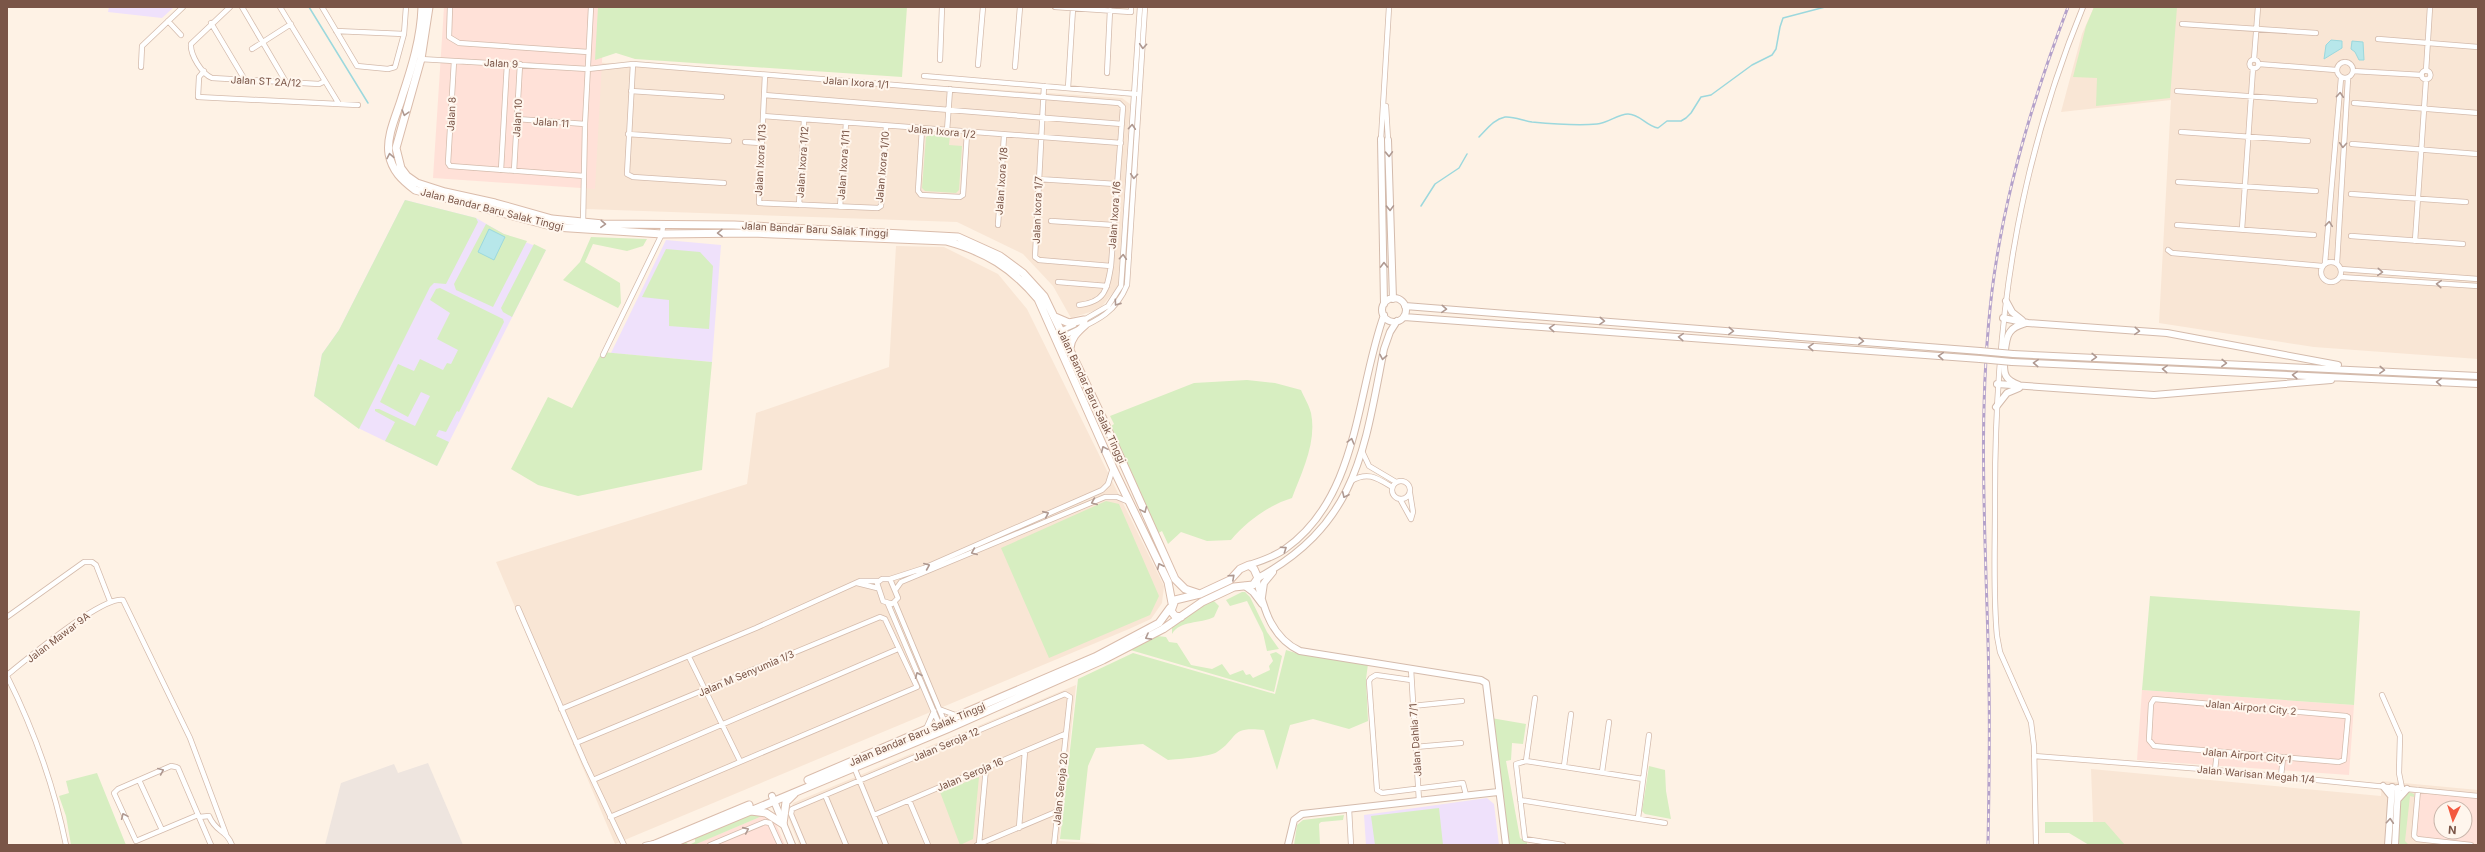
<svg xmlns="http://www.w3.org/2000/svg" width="2485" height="852" viewBox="0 0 2485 852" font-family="Inter,sans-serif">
  <rect width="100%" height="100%" fill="#fef2e5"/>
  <path fill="#f9e6d5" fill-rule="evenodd" d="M2094,7H2478V359L2314,347L2159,323L2171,100L2061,112L2082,34Z
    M592,62L1122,98L1130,104L1118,286L1100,309L1071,318L1053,286L1023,254L957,222L586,209Z
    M896,246L944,247L998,274L1027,309L1164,586L1162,603L1151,619L1129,629L615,844L496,562L747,484L756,413L889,367Z
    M1076,685L1059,841L1118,845H799L788,817L793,803Z
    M2091,769L2381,796L2382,781L2478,790V845H2094ZM2441,808H2465V832H2441Z"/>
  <path fill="#ffe1d8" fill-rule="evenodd" d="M444,7H605L595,189L433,178Z
    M2142,690L2354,705L2349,775L2137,760Z
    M2419,793L2478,798V844L2418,838L2415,835ZM2441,808H2465V832H2441Z
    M762,816L776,824L785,845H693Z"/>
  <path fill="#eee5df" d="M428,763L463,845H325L341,783L394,764L398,773Z"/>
  <path fill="#efe1fb" d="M109,7H174L162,18L108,12Z
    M405,200L476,218L504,234L546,250L437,466L358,428L314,396L322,354L339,330Z
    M666,240L721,245L712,362L611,353Z
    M1487,798L1494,804L1499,845H1366L1364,815Z"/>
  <path fill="#d7eec1" d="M598,7H907L902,77L635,59L616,53L595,60Z
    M2094,7H2177L2170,98L2096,106L2097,78L2073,77L2086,26Z
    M929,135H950L949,145L962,146L959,190L956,193L925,191L922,188L926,137Z
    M405,200L476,218L478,222L446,284L434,283L430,287L359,429L314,396L322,354L339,330Z
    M486,224L504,234L527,241L493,307L456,290L454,284Z
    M591,237L647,239L643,246L627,251L593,244L585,262L620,283L621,303L618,308L563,280L580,262Z
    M534,244L546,250L512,317L503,312L501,308Z
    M666,249L700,252L713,266L709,329L669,326V300L642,297Z
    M440,288L503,319L504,322L459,412L457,411L446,432L439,430L436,436L449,442L437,466L385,441L395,422L375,411V409H379L415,426L430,396L421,392L408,417L380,402L398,364L414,371L420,359L443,370L447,363L451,364L458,350L437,339L450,313L430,300L436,289Z
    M602,352L712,362L702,470L578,496L538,485L511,469L548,397L572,408Z
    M1247,380L1275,383L1301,390C1304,397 1309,405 1311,413C1317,442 1302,472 1292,498C1269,505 1247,521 1231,540L1207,541L1181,532L1168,544L1162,531L1157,534L1110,427L1114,424L1110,416L1194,383Z
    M1106,501L1119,504L1159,596L1150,615L1049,658L1001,548Z
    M1242,592H1245L1250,597L1267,632L1279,649L1267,651L1263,633L1247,601L1230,606L1226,600Z
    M2150,596L2360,611L2354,705L2142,690Z
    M1212,599L1219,606L1214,617C1200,624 1180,620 1172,634V626Z
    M1157,636L1166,637L1169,642L1177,643L1191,665L1212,669L1222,664L1230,675L1243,670L1246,675L1250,674L1253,678L1270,670L1269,666L1273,661L1270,654L1276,652L1282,656L1274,692L1127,649Z
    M1286,650L1299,654L1368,664L1366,679L1368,721L1349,729L1313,719L1290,725L1277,770L1264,730C1229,726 1239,738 1217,752C1209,757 1179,759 1168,760L1143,744L1096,748L1088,766L1080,840L1060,839L1078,679L1133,653L1275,694Z
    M1491,718L1526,724L1523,744L1512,743L1511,760L1506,761L1520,838L1527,842V845H1511L1508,843Z
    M1649,766L1665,770L1666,791L1671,819L1645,814L1642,811Z
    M97,773L126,845H71L66,816L59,796L69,793L66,781Z
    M979,777L973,839L960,845L940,792Z
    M2407,791L2414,794V797L2410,796L2405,841L2408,844L2416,845H2400L2398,839L2401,797Z
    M1439,808L1443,845H1375L1371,816Z
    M754,814H767L694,845H674L684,841L689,845L695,842V836Z
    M1344,815L1343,820L1321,822L1319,824L1320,845H1294L1297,825L1303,820Z
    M2045,822H2105L2125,845H2089L2069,833H2045Z"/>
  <path fill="#b7e7ea" stroke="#9cd8dd" d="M2331,40L2342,41V48L2324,59L2326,45Z
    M2352,41L2363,42L2364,60H2359L2355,52L2351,49Z
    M489,229L505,237L494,260L478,252Z"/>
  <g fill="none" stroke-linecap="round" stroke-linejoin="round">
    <path stroke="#9cd8dd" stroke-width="1.5" d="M309,7L368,103
      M1479,137C1487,129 1494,119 1505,117C1513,116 1524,121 1532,122C1553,124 1576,126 1597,124C1608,123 1618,114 1628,114C1640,114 1646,126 1658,128L1667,121H1681L1686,118L1691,113L1701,97L1711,95L1752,65L1772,55L1776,49L1780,27L1783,18L1825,7
      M1421,206L1435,184L1459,168L1467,154"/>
    <defs>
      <path id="minor" d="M230,7L191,44C190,55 202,74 212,78L319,84L325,81
        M242,7L286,82
        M280,7L339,104
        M322,7L357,66L388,69L395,67L404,34L406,7
        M450,7L449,37L459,43L588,52
        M1055,7L1131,12V7
        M168,21L181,35
        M211,23L245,80
        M2182,24L2316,33
        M336,31L404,34
        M2378,39L2478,47
        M252,49L291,24
        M420,59L588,69L633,64L1119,103L1123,107L1111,266C1107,290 1105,302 1079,305
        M2254,59L2258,7
        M2249.5 64a4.5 4.5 0 1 1 9 0a4.5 4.5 0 1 1-9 0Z
        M940,60L942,7
        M454,61L448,163L450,166L584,176
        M2337 70a8 8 0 1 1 16 0a8 8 0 1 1-16 0Z
        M633,64L627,174L633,177L724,183
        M2259,64L2336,70
        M978,65L983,7
        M141,67L142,46L183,7
        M1015,67L1020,7
        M2421.5 75a4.5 4.5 0 1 1 9 0a4.5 4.5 0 1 1-9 0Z
        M204,71L199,77L198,97L358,105
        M2353,71L2422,75
        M2426,71L2430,7
        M1107,73L1110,10
        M765,75L759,203L878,208L881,206L886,126
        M924,76L1136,94
        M1044,86L1035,257L1039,260L1111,266
        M1068,88L1073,8
        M631,91L722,97
        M2177,91L2315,101
        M764,95L1122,124
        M2354,103L2478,113
        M1386,106L1388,140
        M763,116L1121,143
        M517,119L585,124
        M922,129L918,191L921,195L960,197L963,195L967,133
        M947,131L950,89
        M2181,132L2308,141
        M628,134L729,141
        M1381,139L1389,7
        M745,142L761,143
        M2352,144L2477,154
        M501,170L507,64
        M514,171L520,64
        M1038,179L1116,184
        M2178,182L2316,191
        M2351,194L2466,202
        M799,205L804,120
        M840,207L846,123
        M1051,221L1113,225
        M583,223L585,124L591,7
        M998,225L1004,136
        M2177,225L2314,235
        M2242,229L2253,68
        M2351,236L2463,244
        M2415,241L2426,80
        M2168,250L2172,253L2322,266
        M2321 272a10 10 0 1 1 20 0a10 10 0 1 1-20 0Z
        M2325,263L2341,78
        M2337,263L2348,78
        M2341,269L2478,279
        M2340,277L2478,286
        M1058,282L1107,286
        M1082,321L1108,306L1121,286L1140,7
        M1053,334L1074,325
        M1062,337C1090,323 1114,317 1127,285L1145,7
        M603,355L662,234L663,226
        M1362,451L1369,466L1396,482
        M1392 490a9 9 0 1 1 18 0a9 9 0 1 1-18 0Z
        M1351,481C1368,471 1377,478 1392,487
        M1410,493L1413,512L1411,519
        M1400,499L1411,519
        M882,579H890L898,598L892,604L883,601L877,583Z
        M890,579L924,568L1102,490L1108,484L1113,468
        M857,583L877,588
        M896,589L901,582L1105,497H1117L1129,502
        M895,603L945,723
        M888,604L942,731
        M518,608L585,763L624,845
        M7,617L84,562H92L96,565L110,601
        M689,657L740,761
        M1411,669L1419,801
        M7,675C27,659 102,596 123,600L190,738L226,834
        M7,676C34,730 54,786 66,845
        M1411,680L1376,675L1371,678L1369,681L1377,790L1382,793L1463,783L1466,795
        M2382,695L2400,736L2399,773L2402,788
        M2154,699L2346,716L2348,717L2344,760L2339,762L2154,746L2149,740L2151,704Z
        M1412,706L1462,701
        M561,709L756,628L860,581H878
        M939,709L958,716
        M926,729L934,711
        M576,743L880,617L885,619L917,687L610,817
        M1415,747L1461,743
        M2034,756L2215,770L2478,796
        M1526,761L1535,698
        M1564,766L1571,714
        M854,767L886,845
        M2215,770L2217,752
        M1602,772L1609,722
        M2281,776L2283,758
        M139,780L162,830
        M593,780L898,649
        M2418,790L2414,836L2417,839L2471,845
        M825,795L846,845
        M909,800L928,845
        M1520,800L1665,823
        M1349,809L1351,845
        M198,815L136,841L114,793L118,789L171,766L176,767L178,768L211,845
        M874,815L1065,734
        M199,817L209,816C216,833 226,829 232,845
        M1638,818L1649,735
        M1019,828L1025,751
        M979,844L986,768
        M645,845L655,843
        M710,845L765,822L770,823L780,845
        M804,845L791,814L792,809L1065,694L1070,697L1054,845
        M977,845L1058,811
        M1563,845L1525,839L1516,764L1526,761L1643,779
        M2036,845L2034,746L2031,722L2000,652L1997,636C1993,594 1995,550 1995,507C1994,330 2015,172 2083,7"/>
      <path id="tertiary" d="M1381,139L1384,304
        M1388,140L1393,299
        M1382 310a12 12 0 1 1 24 0a12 12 0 1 1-24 0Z
        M2006,301L2012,312L2022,320
        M1405,306L1980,351
        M1404,317L1980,359
        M2003,318L2028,323L2167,333L2338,365
        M2013,354L2478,376
        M2012,362L2478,384
        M1997,384L2154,395L2331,380
        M2019,385C2014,383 2008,380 2006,376C2002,369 2005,338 2010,332C2014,326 2020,325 2026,323
        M1996,407L2007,393L2019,388
        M1249,565C1261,561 1274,557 1285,549C1359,497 1356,393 1384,315
        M1258,578C1358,523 1364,450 1384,349L1390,332L1397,321
        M1257,581C1264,610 1272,638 1300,651L1481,680L1486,683L1506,845
        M1245,586L1253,592L1262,604
        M1262,597L1264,583L1273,572
        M2383,786L2391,796
        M772,796L792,845
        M2398,799L2407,789
        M1288,845L1294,820L1302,814L1498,792
        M2388,845L2392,787
        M2395,845L2398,788"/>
      <path id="secondary" d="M422,7C421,38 412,67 402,97C397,114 386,136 389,154C392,171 402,180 415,190L555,227L662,234L752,233L946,241C986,252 1011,267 1038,299L1113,468L1168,582L1172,603
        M429,7L421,59L396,148L401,168L407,176L417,183L445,192L495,203L552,219L603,224L734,225L958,237L1000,256L1023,273L1044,296L1105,423L1175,579L1185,589L1200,594
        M1055,317L1069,323L1084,320
        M1070,348C1071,338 1077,332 1085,325
        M808,780L1095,657L1159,623L1170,608
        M751,811L766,813L783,824
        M783,824L786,802L795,793
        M653,845L749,805
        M669,845L947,729L1103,660L1163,629L1202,602L1234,587L1253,585L1258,578L1254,569L1249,565L1240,569L1230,580L1200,594L1175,600L1171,611L1175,616L1181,617"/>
    </defs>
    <use href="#minor" stroke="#d4bbac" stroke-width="6"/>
    <use href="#tertiary" stroke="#d4bbac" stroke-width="8"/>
    <use href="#secondary" stroke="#dabcab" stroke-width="9"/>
    <use href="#minor" stroke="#fff" stroke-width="4.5"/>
    <use href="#tertiary" stroke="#fff" stroke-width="6"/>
    <use href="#secondary" stroke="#fff" stroke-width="7"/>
    <defs>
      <path id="rail" d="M1988,845C1989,792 1990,740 1989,687C1987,554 1976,424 1992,291C2004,194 2033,98 2068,7"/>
    </defs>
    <use href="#rail" stroke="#b4a1ca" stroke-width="3"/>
    <use href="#rail" stroke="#fff6ed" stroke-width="1.5" stroke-dasharray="4.5" stroke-linecap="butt"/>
    <defs>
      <path id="tertiary-bridge" d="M1980,351L2013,354
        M1980,359L2012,362"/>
    </defs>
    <use href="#tertiary-bridge" stroke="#d4bbac" stroke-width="8" stroke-linecap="butt"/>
    <use href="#tertiary-bridge" stroke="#fff" stroke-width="6"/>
  </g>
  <defs><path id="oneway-chevron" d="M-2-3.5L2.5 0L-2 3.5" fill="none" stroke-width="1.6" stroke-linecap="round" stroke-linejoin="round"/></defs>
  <g stroke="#af9991">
    <use href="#oneway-chevron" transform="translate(1143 46) rotate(94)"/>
    <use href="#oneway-chevron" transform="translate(2340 95) rotate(-86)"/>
    <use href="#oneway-chevron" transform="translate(405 113) rotate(106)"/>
    <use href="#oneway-chevron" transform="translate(1132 127) rotate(-86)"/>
    <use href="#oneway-chevron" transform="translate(2343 145) rotate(94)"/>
    <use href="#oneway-chevron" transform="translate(1389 154) rotate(88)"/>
    <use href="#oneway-chevron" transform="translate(390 156) rotate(-101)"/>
    <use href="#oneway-chevron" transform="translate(1134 176) rotate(94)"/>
    <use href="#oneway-chevron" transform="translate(1390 208) rotate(88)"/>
    <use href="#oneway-chevron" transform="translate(603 224) rotate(3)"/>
    <use href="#oneway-chevron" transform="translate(2329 224) rotate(-84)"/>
    <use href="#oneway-chevron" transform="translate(720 233) rotate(179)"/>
    <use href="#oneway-chevron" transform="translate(1123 257) rotate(-86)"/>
    <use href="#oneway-chevron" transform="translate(1384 265) rotate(-91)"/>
    <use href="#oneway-chevron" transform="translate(2380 272) rotate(4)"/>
    <use href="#oneway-chevron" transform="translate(2439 284) rotate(-176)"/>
    <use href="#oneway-chevron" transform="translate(1117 303) rotate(125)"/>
    <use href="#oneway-chevron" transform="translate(1444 309) rotate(4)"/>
    <use href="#oneway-chevron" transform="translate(1602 321) rotate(4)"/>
    <use href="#oneway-chevron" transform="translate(1552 328) rotate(-176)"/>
    <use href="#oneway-chevron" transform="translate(1731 331) rotate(4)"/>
    <use href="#oneway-chevron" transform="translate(2137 331) rotate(4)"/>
    <use href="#oneway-chevron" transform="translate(1681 337) rotate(-176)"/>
    <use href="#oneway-chevron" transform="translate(1861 341) rotate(4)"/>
    <use href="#oneway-chevron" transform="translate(1811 347) rotate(-176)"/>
    <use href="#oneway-chevron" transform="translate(1941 356) rotate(-176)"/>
    <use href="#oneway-chevron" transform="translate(1383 357) rotate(101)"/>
    <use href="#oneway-chevron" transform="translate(2094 357) rotate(2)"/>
    <use href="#oneway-chevron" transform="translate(2036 363) rotate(-177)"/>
    <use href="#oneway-chevron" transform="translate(2224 363) rotate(2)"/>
    <use href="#oneway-chevron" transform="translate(2165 369) rotate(-177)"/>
    <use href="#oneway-chevron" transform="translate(2382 370) rotate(3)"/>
    <use href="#oneway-chevron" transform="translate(2295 375) rotate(-177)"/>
    <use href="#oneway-chevron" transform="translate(2439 382) rotate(-177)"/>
    <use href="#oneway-chevron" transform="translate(1351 441) rotate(-75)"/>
    <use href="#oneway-chevron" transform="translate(1104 449) rotate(-114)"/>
    <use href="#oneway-chevron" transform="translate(1345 495) rotate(115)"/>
    <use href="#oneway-chevron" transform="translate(1094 502) rotate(157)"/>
    <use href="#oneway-chevron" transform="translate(1144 510) rotate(66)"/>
    <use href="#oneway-chevron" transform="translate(1046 514) rotate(-24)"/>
    <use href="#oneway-chevron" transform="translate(1284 549) rotate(-34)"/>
    <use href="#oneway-chevron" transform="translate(974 552) rotate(157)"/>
    <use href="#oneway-chevron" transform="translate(927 566) rotate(-23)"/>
    <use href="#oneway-chevron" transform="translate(1160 566) rotate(-115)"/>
    <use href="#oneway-chevron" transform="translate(1232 577) rotate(-42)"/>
    <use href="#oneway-chevron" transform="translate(1148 637) rotate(152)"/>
    <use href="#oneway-chevron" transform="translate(918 675) rotate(-113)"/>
    <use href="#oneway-chevron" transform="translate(161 771) rotate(-23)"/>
    <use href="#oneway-chevron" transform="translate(124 816) rotate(-114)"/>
    <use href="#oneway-chevron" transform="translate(2390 821) rotate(-86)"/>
    <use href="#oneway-chevron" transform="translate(746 830) rotate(-24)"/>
  </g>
  <g text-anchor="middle" stroke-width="4" stroke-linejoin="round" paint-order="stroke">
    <g font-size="10" fill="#7a5547" stroke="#fff6ed">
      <text transform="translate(501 63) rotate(3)" y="4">Jalan 9</text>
      <text transform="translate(266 81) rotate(3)" y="4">Jalan ST 2A/12</text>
      <text transform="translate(856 82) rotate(4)" y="4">Jalan Ixora 1/1</text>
      <text transform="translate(451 114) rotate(-87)" y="4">Jalan 8</text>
      <text transform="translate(517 118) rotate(-87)" y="4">Jalan 10</text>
      <text transform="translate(551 122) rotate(4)" y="4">Jalan 11</text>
      <text transform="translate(942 131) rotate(5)" y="4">Jalan Ixora 1/2</text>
      <text transform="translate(760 160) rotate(-87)" y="4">Jalan Ixora 1/13</text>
      <text transform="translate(802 162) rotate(-86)" y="4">Jalan Ixora 1/12</text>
      <text transform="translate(843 165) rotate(-86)" y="4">Jalan Ixora 1/11</text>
      <text transform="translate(882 167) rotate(-85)" y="4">Jalan Ixora 1/10</text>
      <text transform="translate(1001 181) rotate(-86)" y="4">Jalan Ixora 1/8</text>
      <text transform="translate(492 209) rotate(14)" y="4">Jalan Bandar Baru Salak Tinggi</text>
      <text transform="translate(1037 210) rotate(-88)" y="4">Jalan Ixora 1/7</text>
      <text transform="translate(1114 215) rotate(-86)" y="4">Jalan Ixora 1/6</text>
      <text transform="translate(815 229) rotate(3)" y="4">Jalan Bandar Baru Salak Tinggi</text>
      <text transform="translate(1092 396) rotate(65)" y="4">Jalan Bandar Baru Salak Tinggi</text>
      <text transform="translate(58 637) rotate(-37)" y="4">Jalan Mawar 9A</text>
      <text transform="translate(746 673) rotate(-23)" y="4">Jalan M Senyumia 1/3</text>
      <text transform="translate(2251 707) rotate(5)" y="4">Jalan Airport City 2</text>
      <text transform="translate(917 734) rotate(-23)" y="4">Jalan Bandar Baru Salak Tinggi</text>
      <text transform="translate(1415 740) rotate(-94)" y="4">Jalan Dahlia 7/1</text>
      <text transform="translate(946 744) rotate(-23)" y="4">Jalan Seroja 12</text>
      <text transform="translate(2247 755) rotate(5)" y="4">Jalan Airport City 1</text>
      <text transform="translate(970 774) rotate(-23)" y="4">Jalan Seroja 16</text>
      <text transform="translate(2256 774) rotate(5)" y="4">Jalan Warisan Megah 1/4</text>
      <text transform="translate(1060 789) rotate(-84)" y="4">Jalan Seroja 20</text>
    </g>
  </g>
  <rect width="2485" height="852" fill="none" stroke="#7a5547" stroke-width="16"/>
  <g transform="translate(2453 820) rotate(184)"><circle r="19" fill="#fff6ed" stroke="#cab6ab"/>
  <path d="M0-3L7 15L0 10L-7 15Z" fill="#f3593f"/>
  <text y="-6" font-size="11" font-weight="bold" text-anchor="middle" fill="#7a5547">N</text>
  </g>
</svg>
